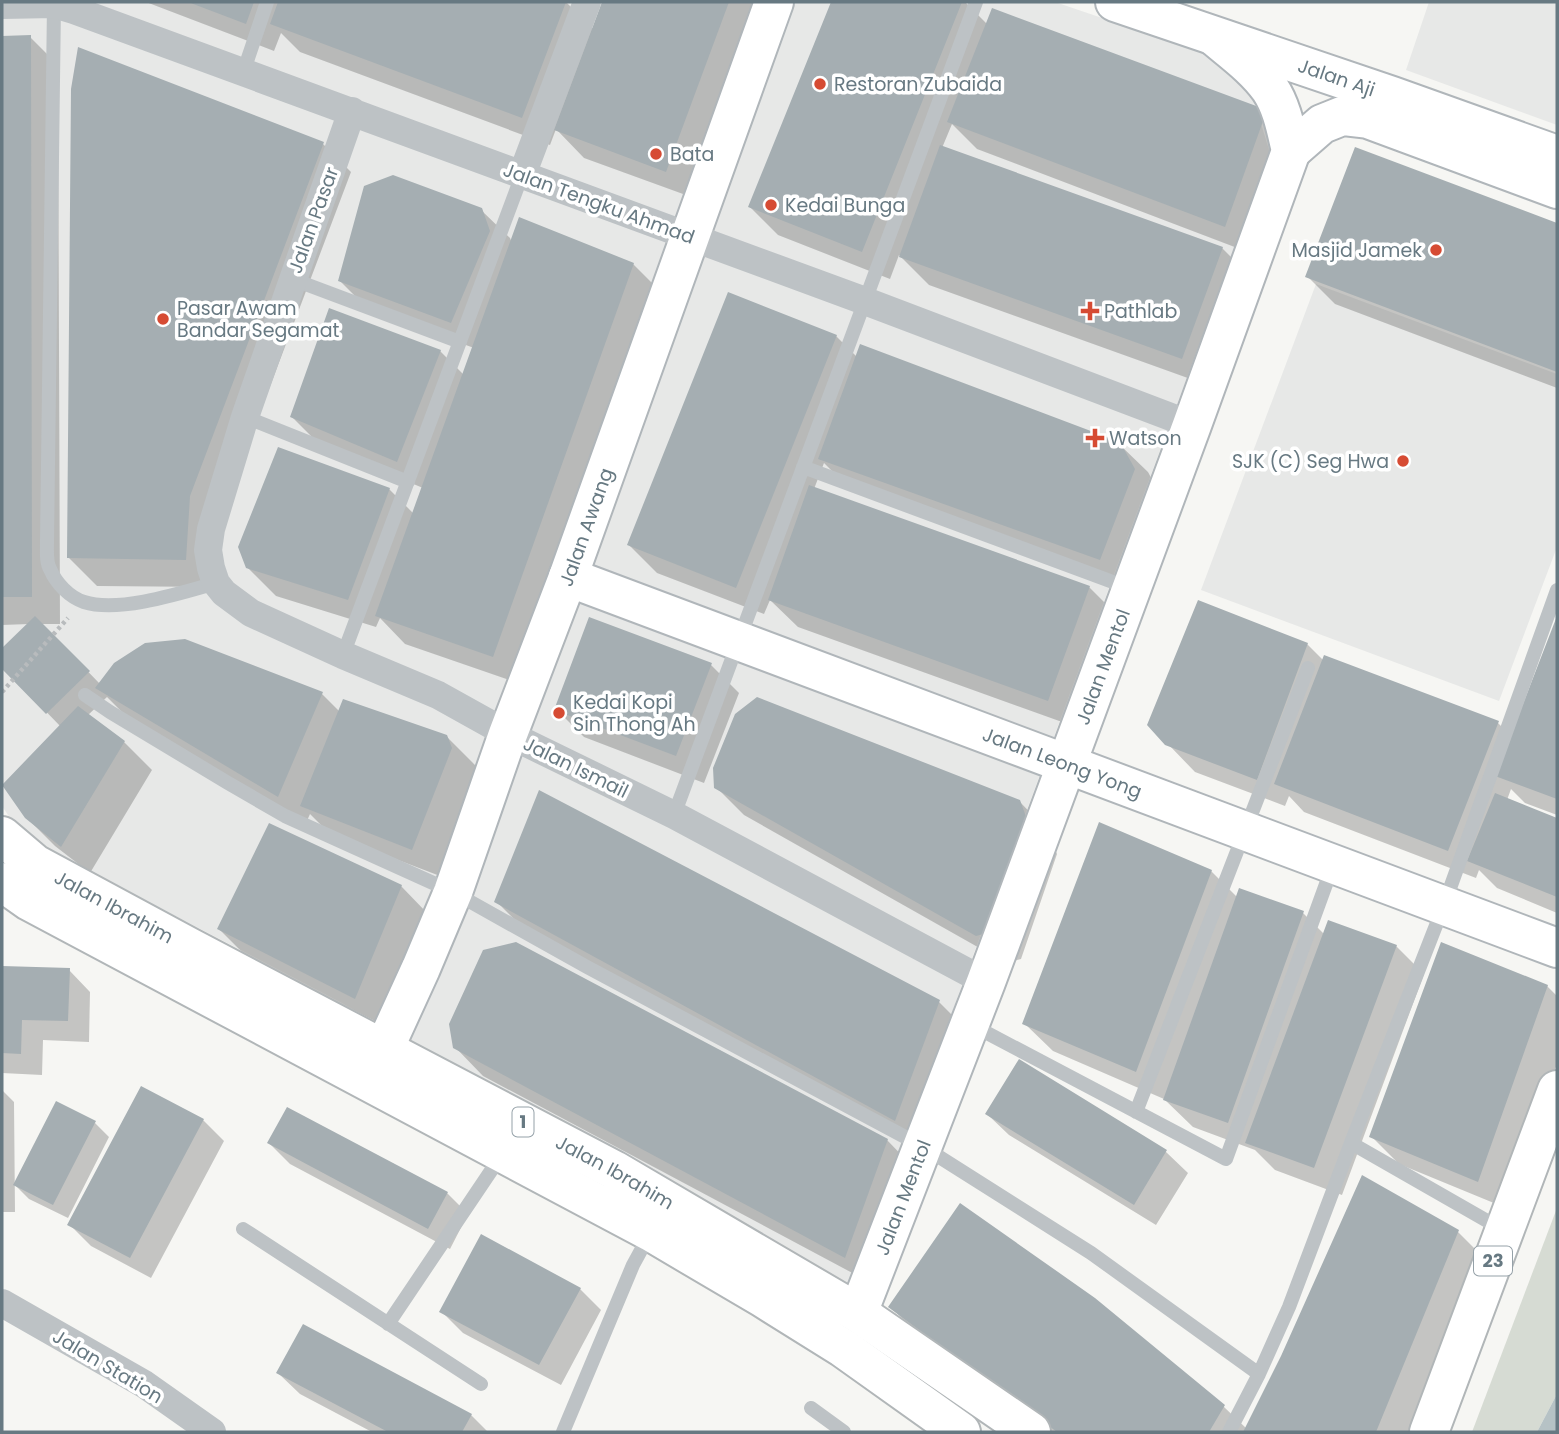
<svg xmlns="http://www.w3.org/2000/svg" width="1559" height="1434" viewBox="0 0 1559 1434" font-family="Poppins,sans-serif">
  <rect width="100%" height="100%" fill="#f6f6f3"/>
  <path fill="#e7e8e7" d="M2,2H1055L1211,55L1253,97L1270,153L850,1288L340,1002L51,851L10,818L2,806Z
    M1429,2H1557V125L1406,70Z
    M1316,284L1557,374V547L1499,701L1201,590Z"/>
  <path fill="#d6dbd3" d="M1557,1208V1394L1537,1432H1472Z"/>
  <path fill="#b6c2c5" d="M1557,1394V1432H1537Z"/>
  <path fill="#0003" d="M146,2H566L594,30L604,2H602H767L694,198L584,158L556,129L550,145L300,52L281,33L274,51Z
    M833,2H965L987,24L1266,111L1294,139L1253,254L977,149L952,124L942,148L1222,248L1250,276L1210,386L929,285L899,255L890,279L778,235L750,207Z
    M30,37L58,65L60,624H42L100,684L322,694L340,712L446,736L475,765L479,777L440,876L330,834L310,814L306,823L125,715L107,697L87,716L124,742L152,770L90,873L55,846L26,817L61,727L2,666V650L29,624L2,625V38Z
    M323,144L351,172L218,524L213,587L97,586L69,558Z
    M1356,149L1557,225V388L1335,304L1307,276Z
    M481,210L510,238L512,243L633,264L661,292L521,684L405,644L380,618L376,627L276,596L247,567L389,489L414,514L423,488L320,445L292,417L440,351L464,375L474,348L368,309L340,281Z
    M836,336L857,357L1119,444L1148,472L1162,498L1128,587L848,487L824,463L814,489L1089,587L1117,615L1076,727L798,627L770,600L764,614L657,573L629,545Z
    M1557,621V815L1525,803L1511,789L1507,800L1557,820V913L1497,888L1479,870L1476,878L1304,812L1289,796L1285,806L1195,772L1167,743L1307,644L1324,661L1498,723L1512,737Z
    M711,665L739,693L704,783L584,737L556,709Z
    M716,787L1019,801L1047,830L1057,854L1021,959L1006,963L744,815Z
    M1211,871L1238,898L1241,891L1303,913L1324,934L1396,946L1424,974L1342,1195L1275,1170L1255,1150L1193,1127L1164,1099L1053,1051L1024,1023Z
    M401,886L429,915L383,1025L247,957L219,929Z
    M496,901L939,1002L967,1030L923,1148L524,929Z
    M2,967L69,970L90,992L89,1042L43,1040L42,1075L2,1073Z
    M1547,986L1557,996V1064L1506,1208L1399,1164L1371,1136Z
    M455,1047L887,1140L915,1169L873,1284L483,1076Z
    M1019,1062L1166,1152L1188,1173L1156,1225L1009,1135L987,1114Z
    M2,1090L14,1102L15,1212H2Z
    M203,1120L224,1141L151,1278L91,1246L70,1225Z
    M95,1123L109,1137L68,1218L29,1199L15,1185Z
    M269,1143L447,1193L468,1214L450,1249L290,1164Z
    M1458,1232L1486,1260L1415,1432H1050L918,1335L891,1307L1094,1299L1224,1407L1247,1429Z
    M580,1289L601,1310L561,1385L463,1333L441,1311Z
    M278,1373L471,1415L488,1432H372L300,1394Z"/>
  <path fill="#a5aeb2" d="M188,2H254L246,24Z
    M278,2H566L522,118L270,24Z
    M602,2H729L666,172L554,130Z
    M831,2H962L862,252L748,207Z
    M992,8L1267,110L1225,227L947,122Z
    M31,35L32,597H2V36Z
    M78,47L324,142L190,496L186,560L67,558L71,89Z
    M940,145L1223,247L1182,359L899,257Z
    M1355,147L1557,223V372L1305,277Z
    M393,175L482,208L490,231L451,323L338,281L364,186Z
    M519,217L634,263L493,657L375,616Z
    M728,292L837,335L736,588L627,545Z
    M329,308L441,350L397,462L290,417Z
    M860,344L1120,442L1135,469L1100,560L818,459Z
    M278,447L390,488L348,600L246,568L238,547Z
    M809,485L1090,586L1048,701L768,600Z
    M1198,600L1308,643L1257,780L1165,745L1147,725Z
    M35,616L90,671L46,714L2,669V648Z
    M1557,616V799L1495,776Z
    M589,617L712,663L676,756L554,710Z
    M185,639L323,692L278,797L95,688L114,663L145,643Z
    M1324,655L1499,721L1448,851L1274,784Z
    M757,697L1020,800L1029,825L994,931L976,936L714,788L713,768L735,714Z
    M343,699L447,735L452,748L412,850L300,806Z
    M78,706L125,741L61,847L25,818L2,785Z
    M539,790L940,1000L895,1121L494,902Z
    M1495,793L1557,818V897L1467,861Z
    M1099,822L1212,870L1136,1072L1022,1024Z
    M269,823L402,885L355,999L217,929Z
    M1239,888L1304,911L1228,1123L1163,1100Z
    M1328,920L1397,945L1314,1168L1245,1143Z
    M516,942L888,1139L845,1258L453,1048L449,1024L483,950Z
    M1441,942L1548,985L1478,1182L1369,1137Z
    M2,966L70,968L68,1021L22,1020L21,1054L2,1053Z
    M1019,1059L1167,1150L1134,1205L985,1114Z
    M141,1086L204,1119L130,1258L67,1225Z
    M56,1101L96,1121L53,1205L13,1185Z
    M287,1107L448,1192L428,1229L267,1143Z
    M1362,1175L1459,1230L1376,1432H1243L1281,1356Z
    M960,1203L1095,1298L1225,1405L1209,1432H1057L888,1307Z
    M481,1234L581,1288L539,1365L439,1312Z
    M303,1324L472,1414L462,1432H388L276,1373Z"/>
  <g fill="none" stroke-linecap="round" stroke-linejoin="round">
    <defs>
      <g id="secondary">
        <path id="s1" d="M1115,2L1392,96L1557,155"/>
        <path d="M1291,151L1322,124L1342,116L1368,119L1557,189"/>
        <path id="s2" d="M568,577L1557,948"/>
        <path id="s3" d="M384,1049L421,968L453,892L508,734L568,577L774,2"/>
        <path id="s4" d="M858,1313L986,982L1192,425L1291,151C1286,130 1282,107 1270,89C1255,68 1234,53 1215,37"/>
      </g>
      <g id="highway">
        <path id="s5" d="M2,836L35,864L189,947L614,1170L858,1313L1031,1432"/>
        <path d="M2,882L29,901L651,1232L763,1298L843,1348L961,1432"/>
        <path d="M1429,1432L1557,1090"/>
      </g>
    </defs>
    <use href="#secondary" stroke="#b0b6ba" stroke-width="42"/>
    <use href="#highway" stroke="#b1b6b8" stroke-width="42"/>
    <path stroke="#b8bbbd" stroke-width="4.5" stroke-dasharray="3.5 3.5" stroke-linecap="butt" d="M2,692L68,618"/>
    <path stroke="#bdc2c5" stroke-width="14" d="M54,4L47,542C47,551 46,562 50,569C56,583 69,597 84,602C119,613 181,593 216,583
      M243,73L267,2
      M292,279L460,342
      M245,417L408,482
      M803,467L1129,588
      M343,655L522,175
      M85,695L110,712L228,783L285,816L453,892L587,967L922,1146L1091,1253L1259,1374
      M674,815L976,2
      M970,1024L1226,1159L1333,865
      M1136,1112L1308,668
      M1351,1143L1503,1230
      M243,1229L481,1384
      M388,1324L503,1153
      M811,1408L844,1432
      M563,1432L633,1265L651,1232
      M1229,1432L1259,1374L1289,1307L1351,1143L1444,905L1557,590"/>
    <path stroke="#bdc2c5" stroke-width="28" d="M2,5L54,4L74,10L865,301L1192,425
      M352,111L245,417L211,529L208,550L211,568L216,583L224,593L251,613L343,655L438,695L508,734L674,815L986,982
      M522,175L587,2
      M2,1303L144,1384L212,1432"/>
    <use href="#secondary" stroke="#fff" stroke-width="38"/>
    <use href="#highway" stroke="#fff" stroke-width="38"/>
  </g>
  <g fill="#d64b33" stroke="#fff" stroke-width="2.5">
    <circle cx="820" cy="84" r="7"/>
    <circle cx="656" cy="154" r="7"/>
    <circle cx="771" cy="205" r="7"/>
    <circle cx="1436" cy="250" r="7"/>
    <path d="M1086.5 300.5h7v7h7v7h-7v7h-7v-7h-7v-7h7z"/>
    <circle cx="163" cy="319" r="7"/>
    <path d="M1091.5 427.5h7v7h7v7h-7v7h-7v-7h-7v-7h7z"/>
    <circle cx="1403" cy="461" r="7"/>
    <circle cx="559" cy="713" r="7"/>
  </g>
  <g text-anchor="middle" stroke-width="7" stroke-linejoin="round" paint-order="stroke">
    <g fill="#fff" stroke="#95a1a8" stroke-width="2">
      <rect x="512.5" y="1107.5" width="21" height="29" rx="5"/>
      <rect x="1474" y="1246.5" width="38" height="29" rx="5"/>
    </g>
    <g font-size="18" font-weight="bold" fill="#677982">
      <text x="523" y="1128">1</text>
      <text x="1493" y="1267">23</text>
    </g>
    <g font-size="19" fill="#677982" stroke="#fff">
      <text dy="7" stroke="none"><textPath href="#s1" startOffset="234">Jalan Aji</textPath></text>
      <text transform="translate(599 203) rotate(20)" y="7">Jalan Tengku Ahmad</text>
      <text transform="translate(313 220) rotate(-70)" y="7">Jalan Pasar</text>
      <text dy="7" stroke="none"><textPath href="#s3" startOffset="560">Jalan Awang</textPath></text>
      <text dy="7" stroke="none"><textPath href="#s4" startOffset="691">Jalan Mentol</textPath></text>
      <text dy="7" stroke="none"><textPath href="#s2" startOffset="528">Jalan Leong Yong</textPath></text>
      <text transform="translate(576 767) rotate(26)" y="7">Jalan Ismail</text>
      <text dy="7" stroke="none"><textPath href="#s5" startOffset="133">Jalan Ibrahim</textPath></text>
      <text dy="7" stroke="none"><textPath href="#s5" startOffset="700">Jalan Ibrahim</textPath></text>
      <text dy="7" stroke="none"><textPath href="#s4" startOffset="124">Jalan Mentol</textPath></text>
      <text transform="translate(108 1366) rotate(31)" y="7">Jalan Station</text>
    </g>
    <g font-size="19" fill="#677982" stroke="#fff" text-anchor="start">
      <text x="834" y="91">Restoran Zubaida</text>
      <text x="670" y="161">Bata</text>
      <text x="785" y="212">Kedai Bunga</text>
      <text x="1422" y="257" text-anchor="end">Masjid Jamek</text>
      <text x="177" y="315">Pasar Awam<tspan x="177" dy="22">Bandar Segamat</tspan></text>
      <text x="1104" y="318">Pathlab</text>
      <text x="1109" y="445">Watson</text>
      <text x="1389" y="468" text-anchor="end">SJK (C) Seg Hwa</text>
      <text x="573" y="709">Kedai Kopi<tspan x="573" dy="22">Sin Thong Ah</tspan></text>
    </g>
  </g>
  <rect width="1559" height="1434" fill="none" stroke="#677982" stroke-width="7"/>
</svg>
